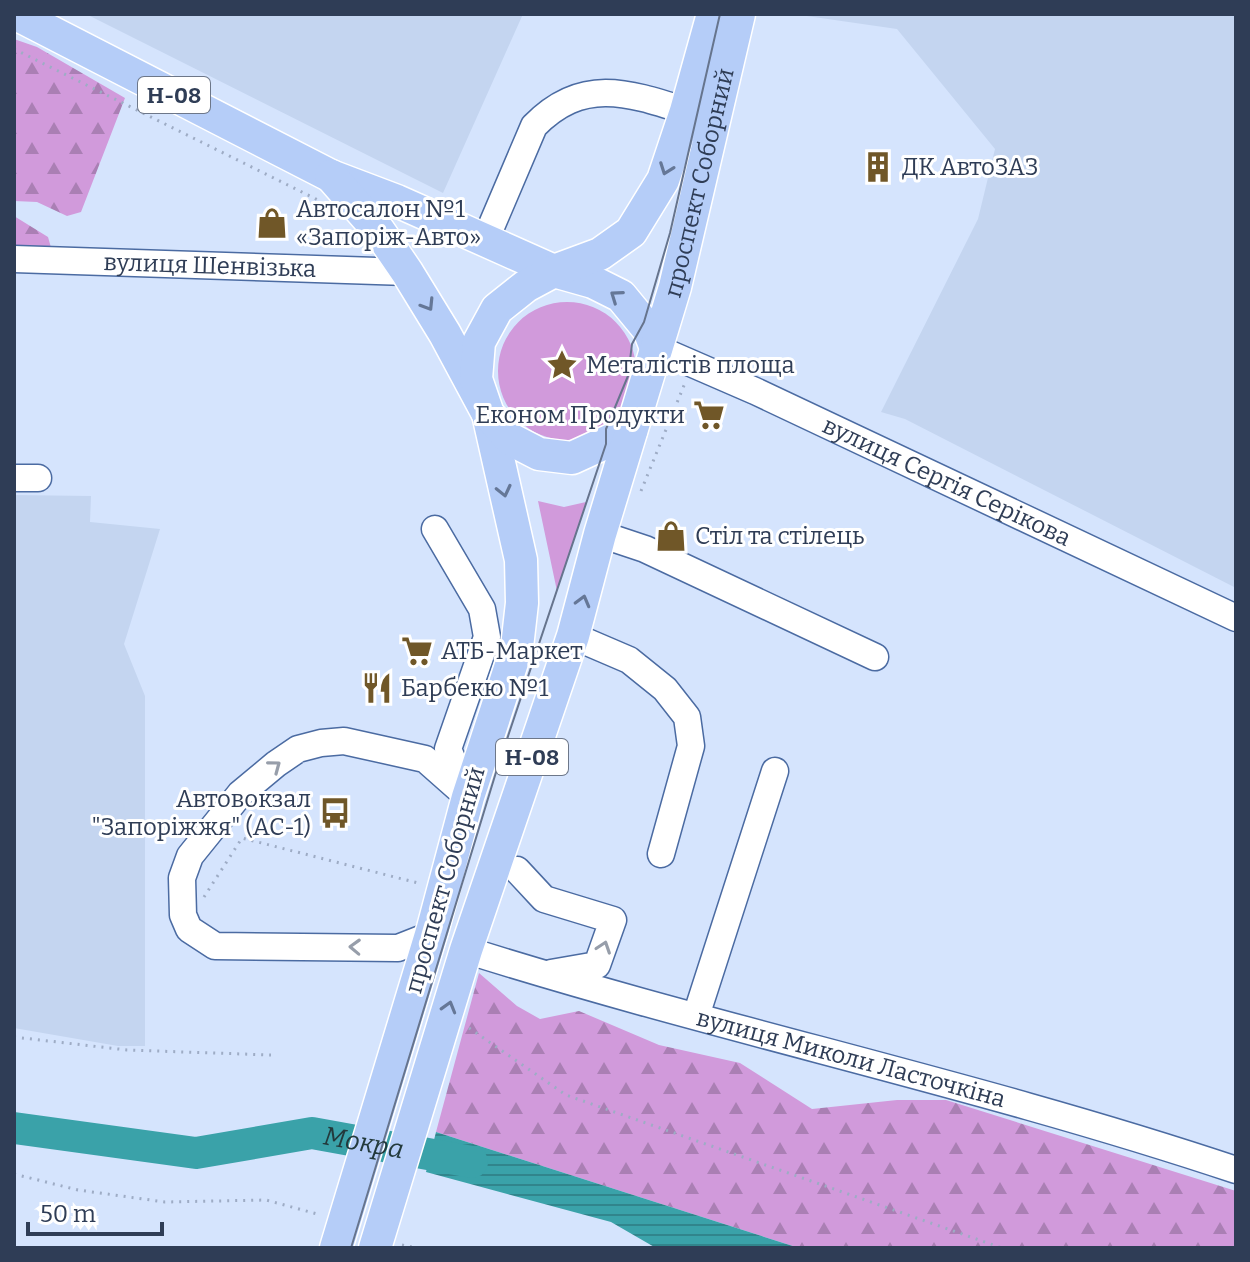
<svg xmlns="http://www.w3.org/2000/svg" width="1250" height="1262" viewBox="0 0 1250 1262" font-family="Bitter,serif">
  <defs>
    <pattern id="forest-firs" width="22" height="20" patternUnits="userSpaceOnUse" patternTransform="scale(2)"><rect width="22" height="20" fill="#d19adb"/><path d="M5 1l3.5 6h-7zM16 11l3.5 6h-7z" fill="#aa7fb4"/></pattern>
    <pattern id="water-rules" width="6" height="5" patternUnits="userSpaceOnUse" patternTransform="scale(2)"><rect width="6" height="5" fill="#3aa2a9"/><path d="M0 2.5h6" fill="none" stroke="#31858c"/></pattern>
  </defs>
  <rect width="100%" height="100%" fill="#d5e4fd"/>
  <path fill="#c4d5f0" d="M86,14H523L443,193Z
    M793,14H1236V588L905,419L881,412L978,219L995,149L897,29Z
    M14,495L91,496L90,522L160,529L124,644L145,696V1046H118L14,1028Z"/>
  <path fill="#d19adb" d="M498 371a69 69 0 1 1 138 0a69 69 0 1 1-138 0Z
    M538,501L564,507L586,502L557,591Z"/>
  <path fill="url(#forest-firs)" d="M14,39L37,47L125,98L81,212L67,216L37,202L14,201Z
    M14,216L48,237L52,251L14,250Z
    M479,973L517,1006L540,1019L579,1011L659,1045L740,1063L812,1109L897,1100H946L1236,1191V1248H799L436,1132Z"/>
  <path fill="url(#water-rules)" d="M436,1132L799,1248H656L611,1222L426,1172Z"/>
  <g fill="none" stroke-linecap="round" stroke-linejoin="round">
    <path stroke="#3aa2a9" stroke-width="32" id="s1" d="M14,1128L196,1153L312,1133L472,1162"/>
    <defs>
      <g id="minor">
        <path d="M485,241L534,126C582,77 627,92 686,111"/>
        <path id="s2" d="M14,259L407,272"/>
        <path id="s3" d="M656,348L755,391L1236,618"/>
        <path d="M14,478H38"/>
        <path d="M435,529L482,609L487,637L448,749L465,790"/>
        <path d="M600,534L645,549L875,657"/>
        <path d="M573,636L629,660L665,689L687,717L691,746L661,854"/>
        <path d="M517,870L544,899L613,920L597,965L551,973"/>
        <path d="M431,935L398,948L215,946L189,929L183,915L182,878L190,856L240,794L276,764L298,749L321,743L344,741L425,759L468,797"/>
        <path id="s4" d="M466,950C720,1030 982,1085 1236,1170"/>
        <path d="M696,1016L775,771"/>
      </g>
      <g id="major">
        <path d="M16,14L331,176L397,201L554,271L593,282L621,296L649,330L656,348"/>
        <path d="M331,176L379,231L407,272L445,334L488,414L521,560L522,603L517,647L468,797L433,928L336,1248"/>
        <path d="M631,431L572,458L539,454L510,439L488,414L476,379L479,342L497,309L526,286L554,271L600,254L631,232L663,180L686,111L713,14"/>
        <path id="s5" d="M375,1248L466,950L573,636L600,534L675,287L739,14"/>
      </g>
    </defs>
    <use href="#minor" stroke="#4b6ba2" stroke-width="29"/>
    <use href="#major" stroke="#fff" stroke-width="35"/>
    <path stroke="#9eacc5" stroke-width="3" stroke-dasharray="2 6" stroke-linecap="butt" d="M14,49L318,200
      M341,247L343,227
      M641,491L685,383
      M204,897L242,838L418,883
      M469,1028L566,1095L1002,1248
      M14,1037L127,1050L271,1055
      M14,1174L78,1190L165,1202L266,1200L321,1215
      M402,1245L417,1248"/>
    <use href="#minor" stroke="#fff" stroke-width="26"/>
    <use href="#major" stroke="#b5cdf8" stroke-width="32"/>
    <path stroke="#66748d" stroke-width="2" d="M351,1248L497,769L606,444V429L628,376L632,344L644,322L670,233L720,14"/>
  </g>
  <defs><path id="oneway-chevron" d="M-2-3.5L2.5 0L-2 3.5" fill="none" stroke-width="1.6" stroke-linecap="round" stroke-linejoin="round" transform="scale(2)"/></defs>
  <g stroke="#657797">
    <use href="#oneway-chevron" transform="translate(666 169) rotate(110)"/>
    <use href="#oneway-chevron" transform="translate(616 296) rotate(-145)"/>
    <use href="#oneway-chevron" transform="translate(428 305) rotate(58)"/>
    <use href="#oneway-chevron" transform="translate(504 491) rotate(77)"/>
    <use href="#oneway-chevron" transform="translate(583 601) rotate(-75)"/>
    <use href="#oneway-chevron" transform="translate(449 1007) rotate(-74)"/>
  </g>
  <g stroke="#979eaa">
    <use href="#oneway-chevron" transform="translate(275 766) rotate(-37)"/>
    <use href="#oneway-chevron" transform="translate(355 947) rotate(-178)"/>
    <use href="#oneway-chevron" transform="translate(604 947) rotate(-71)"/>
  </g>
  <defs>
    <symbol id="building-bare" viewBox="-9 -9 18 18"><path d="M-4-6H4V6H1V3H-1V6H-4ZM-2.5-4.3h1.7v1.8h-1.7ZM.8-4.3h1.7v1.8H.8ZM-2.5-1h1.7V.8h-1.7ZM.8-1h1.7V.8H.8Z" fill="#705728" stroke="#fff" stroke-width="2.5" paint-order="stroke"/></symbol>
    <symbol id="shop-bare" viewBox="-9 -9 18 18"><path d="M-5-2.5h2.3a2.7 3.5 0 0 1 5.4 0H5L5.5 6h-11ZM-1.5-2.5h3a1.5 2.3 0 0 0-3 0Z" fill="#705728" stroke="#fff" stroke-width="2.5" paint-order="stroke"/></symbol>
    <symbol id="sight-bare" viewBox="-9 -9 18 18"><path d="M0-6L1.8-2.2L6-1.7L2.9 1.2L3.7 5.4L0 3.3L-3.7 5.4L-2.9 1.2L-6-1.7L-1.8-2.2Z" fill="#705728" stroke="#fff" stroke-width="2.5" paint-order="stroke"/></symbol>
    <symbol id="supermarket-bare" viewBox="-9 -9 18 18"><path d="M-6-5.5h2.5l.6 2H6L4.5 2H-2.5L-4.4-4H-6ZM-1.5 3.2a1.3 1.3 0 1 0 .1 0ZM3 3.2a1.3 1.3 0 1 0 .1 0Z" fill="#705728" stroke="#fff" stroke-width="2.5" paint-order="stroke"/></symbol>
    <symbol id="restaurant-bare" viewBox="-9 -9 18 18"><path d="M-5-6h1v4h1v-4h1v4h1v-4h1v5L-1.5 .5V6h-2V.5L-5-1ZM5-6V6H3V1.5H1.5Q1.5-4 5-6Z" fill="#705728" stroke="#fff" stroke-width="2.5" paint-order="stroke"/></symbol>
    <symbol id="bus-bare" viewBox="-9 -9 18 18"><path d="M-5-6H5V4H4V6H2V4H-2V6H-4V4H-5ZM-3.5-4V0h7V-4ZM-3.5 1.2v1.5H-2V1.2ZM2 1.2v1.5H3.5V1.2Z" fill="#705728" stroke="#fff" stroke-width="2.5" paint-order="stroke"/></symbol>
  </defs>
  <g fill-rule="evenodd">
    <use href="#building-bare" x="856" y="145" width="44" height="44"/>
    <use href="#shop-bare" x="250" y="201" width="44" height="44"/>
    <use href="#sight-bare" x="540" y="343" width="44" height="44"/>
    <use href="#supermarket-bare" x="687" y="393" width="44" height="44"/>
    <use href="#shop-bare" x="649" y="514" width="44" height="44"/>
    <use href="#supermarket-bare" x="395" y="629" width="44" height="44"/>
    <use href="#restaurant-bare" x="355" y="666" width="44" height="44"/>
    <use href="#bus-bare" x="313" y="791" width="44" height="44"/>
  </g>
  <g text-anchor="middle" stroke-width="6" stroke-linejoin="round" paint-order="stroke">
    <g fill="#fff" stroke="#6d7789" stroke-width="2">
      <rect x="138" y="77" width="72" height="36" rx="6"/>
      <rect x="496" y="739" width="72" height="36" rx="6"/>
    </g>
    <g font-size="22" font-weight="bold" fill="#2f3d56">
      <text x="174" y="103">Н-08</text>
      <text x="532" y="765">Н-08</text>
    </g>
    <g font-size="24" fill="#2f3d56" stroke="#fff" text-anchor="start">
      <text x="902" y="175">ДК АвтоЗАЗ</text>
      <text x="296" y="217">Автосалон №1<tspan x="296" dy="28">«Запоріж-Авто»</tspan></text>
      <text x="586" y="373">Металістів площа</text>
      <text x="685" y="423" text-anchor="end">Економ Продукти</text>
      <text x="695" y="544">Стіл та стілець</text>
      <text x="441" y="659">АТБ-Маркет</text>
      <text x="401" y="696">Барбекю №1</text>
      <text x="311" y="807" text-anchor="end">Автовокзал<tspan x="311" dy="28">"Запоріжжя" (АС-1)</tspan></text>
    </g>
    <g font-size="24" fill="#2f3d56" stroke="#fff">
      <text dy="8" stroke="none"><textPath href="#s5" startOffset="1114">проспект Соборний</textPath></text>
      <text dy="8" stroke="none"><textPath href="#s2" startOffset="196">вулиця Шенвізька</textPath></text>
      <text dy="8" stroke="none"><textPath href="#s3" startOffset="320">вулиця Сергія Серікова</textPath></text>
      <text transform="translate(445 880) rotate(-74)" y="8">проспект Соборний</text>
      <text dy="8" stroke="none"><textPath href="#s4" startOffset="400">вулиця Миколи Ласточкіна</textPath></text>
    </g>
    <g font-size="26" font-style="italic" fill="#233a3c" stroke="#fff">
      <text dy="9" stroke="none"><textPath href="#s1" startOffset="354">Мокра</textPath></text>
    </g>
  </g>
  <rect width="1250" height="1262" fill="none" stroke="#2f3d56" stroke-width="32"/>
  <path d="M28 1222v12h134v-12" fill="none" stroke="#2f3d56" stroke-width="4"/>
  <text x="40" y="1222" font-size="24" fill="#2f3d56" stroke="#ffffff" stroke-width="6" paint-order="stroke">50 m</text>
</svg>
